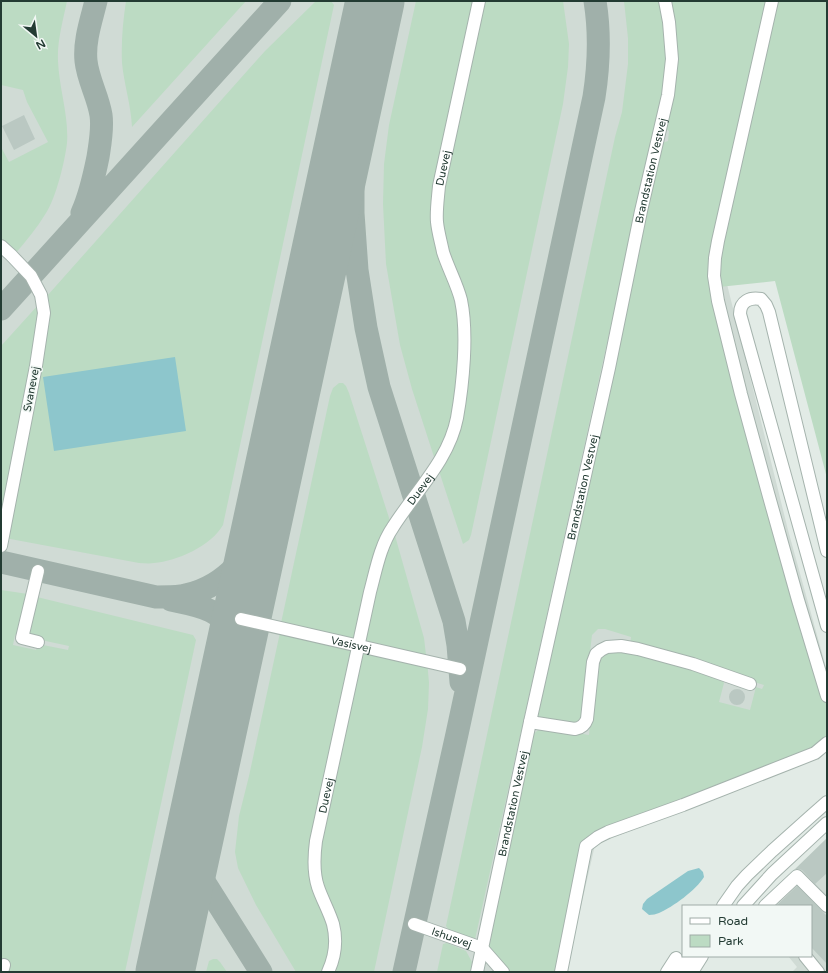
<svg xmlns="http://www.w3.org/2000/svg" width="828" height="973" viewBox="0 0 828 973" font-family="'Varela Round',sans-serif">
  <rect width="100%" height="100%" fill="#e2ebe6"/>
  <path fill="#d0dbd5" d="M1,1H776L723,268L788,530L827,671V752L595,845L566,972H1Z
    M827,845V972H792L797,967L788,956H811V906H759Z"/>
  <path fill="#bcdbc3" d="M1,1H67C63,21 57,41 58,61C59,88 69,116 67,143C65,161 56,198 46,213C37,228 26,241 15,254L1,242V147L9,162L48,142L27,102L23,90L1,85Z
    M126,1H246L132,127C131,105 124,84 122,63C121,42 123,21 126,1Z
    M316,1H331L334,5L223,525C211,546 177,561 154,563C149,564 144,563 139,563L5,538L47,296L265,51Z
    M416,1H476L434,220L461,314L455,416L436,463L412,389L400,345L386,264L383,204L384,164L389,125Z
    M482,1H563L569,44L568,67L563,104L471,535L469,540L463,544L438,468L444,460L467,346L444,246L440,204Z
    M624,1H659L663,21L666,52L664,79L656,123L641,189L474,944L452,935L446,926L615,137L622,112L628,64V38Z
    M671,1H769L712,261L798,608L827,704V736L825,741L814,751L590,839L558,972H506L486,951L532,735L542,727L589,735L595,671L597,662L603,656L609,653L628,650L718,677L721,679L724,683L719,702L750,710L756,687L762,689L764,685L630,644L631,637L605,629H598L592,635L583,711L580,721L576,724L540,719L537,714L662,143L668,141L669,131L665,128Z
    M775,1H827V478L775,281L719,287L718,267Z
    M39,304L41,310L1,527V346Z
    M339,383H343L346,386L349,393L391,524L357,640L281,623L330,396L333,388Z
    M394,532L424,638L426,655L362,641L377,576Z
    M1,590L28,594L21,631L15,635L13,645L36,650L38,644L68,650L69,646L27,637L37,597L193,635L196,640L125,972H1Z
    M281,628L355,644L312,848L333,933L326,972H296L256,905L238,868L235,852L239,816L249,776Z
    M362,645L427,660L429,683L428,709L422,747L374,972H331L336,960L317,864Z
    M447,943L466,951L472,962L470,972H437L443,944Z
    M213,959H217L220,962L227,972H206L209,961Z"/>
  <path fill="#8dc6cc" d="M175,357L186,431L54,451L43,377Z
    M699,868L703,872L704,877C696,890 673,907 659,913C656,914 653,915 649,915L642,909L643,904L647,899L688,871Z"/>
  <g fill="none" stroke-linecap="round" stroke-linejoin="round">
    <path stroke="#a0b0aa" stroke-width="23" d="M362,61L353,170V213L357,270L366,328L379,387L454,621L458,645L461,682
      M82,213C90,195 94,177 98,157C100,144 103,129 101,115C98,96 88,80 86,61C84,41 91,21 96,1
      M1,309L280,1
      M1,562L156,597C164,597 173,597 181,596C221,589 245,562 261,527
      M171,600C195,605 226,609 233,637C234,641 234,646 235,650
      M195,836L196,859L199,869L205,883L261,972
      M404,972L457,734L594,97C599,65 600,32 595,1"/>
    <path stroke="#a0b0aa" stroke-width="59" d="M165,972L375,1"/>
  </g>
  <path fill="#bac8c2" d="M24,115L35,139L14,150L2,126Z
    M729 697a8 8 0 1 1 16 0a8 8 0 1 1-16 0Z
    M827,838V873L815,884L802,870L799,869H795Z
    M797,886L827,916V964L811,947V906H776Z"/>
  <g fill="none" stroke-linecap="round" stroke-linejoin="round">
    <defs>
      <g id="minor">
        <path d="M772,1L718,241L715,258L714,276L718,301L741,394L768,493L798,600L827,696"/>
        <path d="M1,246L11,255L31,276L41,295L44,313L36,366L1,546"/>
        <path d="M827,551L769,312L766,305L761,299C750,297 740,301 740,314L827,626"/>
        <path id="s1" d="M241,619L460,669"/>
        <path d="M38,642L22,638L38,571"/>
        <path d="M530,722L575,729C581,728 585,725 587,719L593,662L596,654L601,650L607,647L621,646L638,649L693,664L750,684"/>
        <path d="M723,906L737,886L747,875L772,851L810,817L827,802"/>
        <path d="M743,906L772,874L827,823"/>
        <path d="M765,906L797,876L827,906"/>
        <path id="s2" d="M414,924L482,948L503,972"/>
        <path d="M805,956L818,972"/>
        <path d="M2,972L4,965"/>
        <path id="s3" d="M328,972C335,957 337,940 333,924C329,911 322,899 318,887C313,872 314,856 316,841L370,592C376,570 380,546 393,527C415,492 449,460 457,418C463,384 468,334 461,300C457,284 448,268 443,252C441,242 438,232 437,222C436,211 438,198 439,186L479,1"/>
        <path id="s4" d="M477,972L530,722L609,368L641,211L668,95L672,59L669,22L665,1"/>
        <path d="M561,972L586,846L598,837L608,832L683,805L815,753L827,743"/>
        <path d="M667,972L676,958"/>
        <path d="M680,972L690,956"/>
        <path d="M692,972L702,956"/>
      </g>
    </defs>
    <use href="#minor" stroke="#a5b3ad" stroke-width="14"/>
    <use href="#minor" stroke="#fff" stroke-width="12"/>
  </g>
  <g text-anchor="middle" stroke-width="3" stroke-linejoin="round" paint-order="stroke">
    <g font-size="11" fill="#233b33" stroke="#f2f8f5">
      <text dy="4" stroke="none"><textPath href="#s3" startOffset="842">Duevej</textPath></text>
      <text dy="4" stroke="none"><textPath href="#s4" startOffset="820">Brandstation Vestvej</textPath></text>
      <text transform="translate(31 389) rotate(-79)" y="4">Svanevej</text>
      <text dy="4" stroke="none"><textPath href="#s4" startOffset="496">Brandstation Vestvej</textPath></text>
      <text dy="4" stroke="none"><textPath href="#s3" startOffset="506">Duevej</textPath></text>
      <text dy="4" stroke="none"><textPath href="#s1" startOffset="113">Vasisvej</textPath></text>
      <text dy="4" stroke="none"><textPath href="#s3" startOffset="182">Duevej</textPath></text>
      <text dy="4" stroke="none"><textPath href="#s4" startOffset="172">Brandstation Vestvej</textPath></text>
      <text dy="4" stroke="none"><textPath href="#s2" startOffset="40">Ishusvej</textPath></text>
    </g>
  </g>
  <rect width="828" height="973" fill="none" stroke="#233b33" stroke-width="4"/>
  <rect x="682" y="905" width="130" height="52" fill="#f2f8f5" stroke="#9faca7"/>
  <rect x="690" y="918" width="20" height="6" fill="#ffffff" stroke="#9faca7"/>
  <text x="718" y="925" font-size="12" fill="#233b33">Road</text>
  <rect x="690" y="935" width="20" height="12" fill="#bcdbc3" stroke="#9faca7"/>
  <text x="718" y="945" font-size="12" fill="#233b33">Park</text>
  <g transform="translate(36 36) rotate(151)" stroke="#f2f8f5" stroke-width="3" paint-order="stroke">
  <path d="M0-3L7 15L0 10L-7 15Z" fill="#233b33"/>
  <text y="-6" font-size="11" font-weight="bold" text-anchor="middle" fill="#233b33">N</text>
  </g>
</svg>
